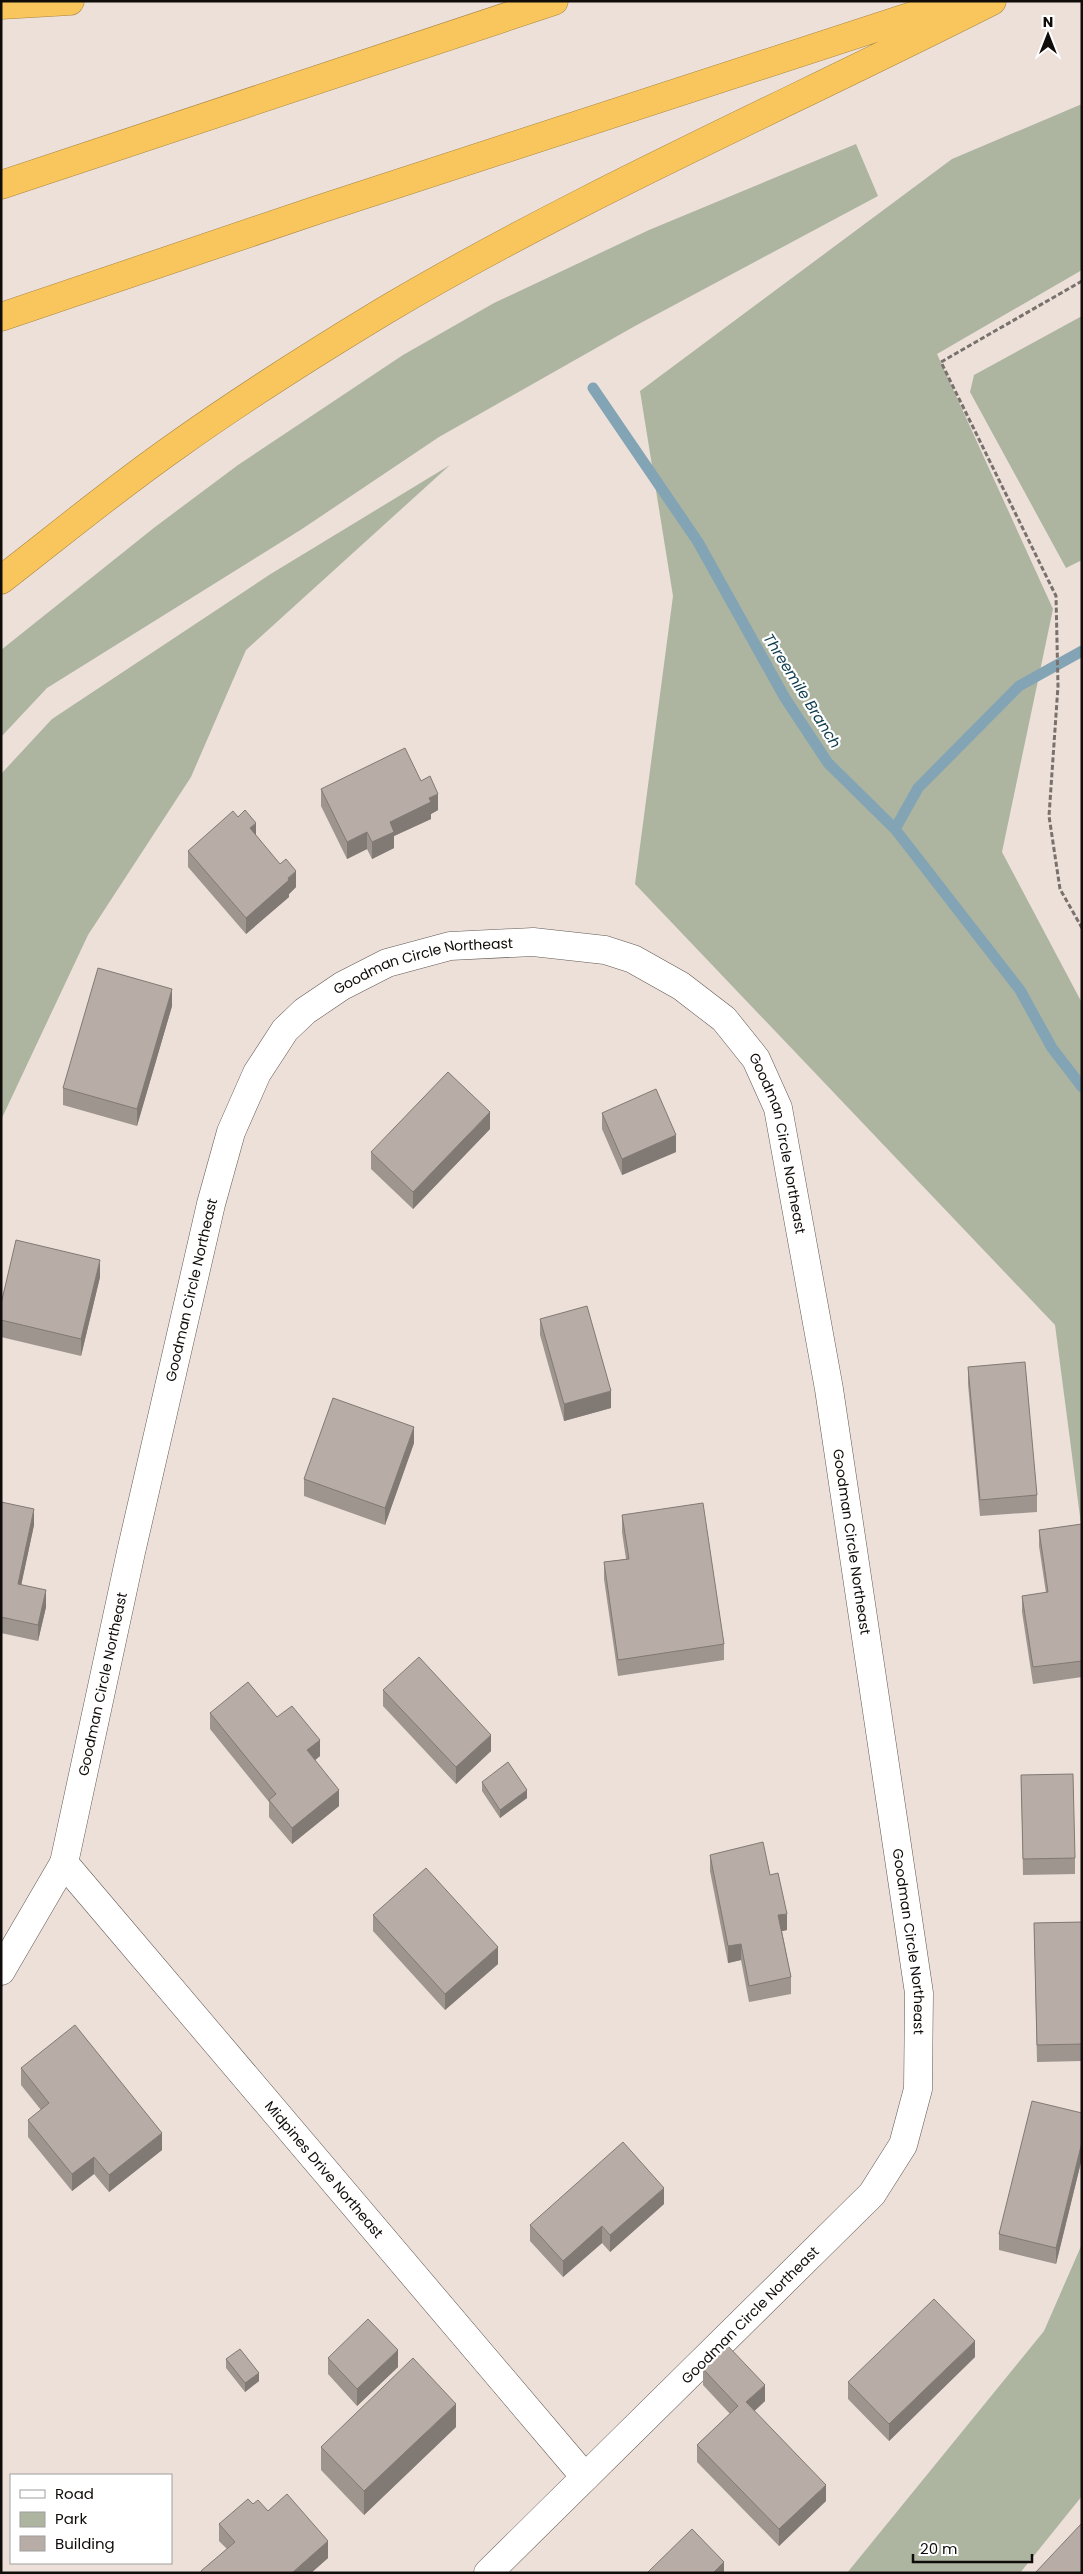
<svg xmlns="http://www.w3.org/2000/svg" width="1083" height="2574" viewBox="0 0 1083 2574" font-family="Poppins,sans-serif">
  <rect width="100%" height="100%" fill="#ece0d9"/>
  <path fill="#adb5a1" d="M1082,104V270L937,354L1053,609L1002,852L1082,1003V1532L1055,1325L635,884L673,596L640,391L952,159Z
    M856,144L878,196L635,326L439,437L302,529L47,688L1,737V650L155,527L238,465L403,355L494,303L649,230Z
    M1082,316V560L1066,568L970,392L974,375Z
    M450,465L246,650L191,777L88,935L1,1120V774L52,719L269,575Z
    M1082,2244V2496L1020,2573H847L1044,2331Z"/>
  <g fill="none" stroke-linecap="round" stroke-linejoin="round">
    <path stroke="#83a4b4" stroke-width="11" d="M593,388L698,542L785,698L828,763L895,829L1020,990L1052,1048L1082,1087
      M895,829L918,788L1019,686L1082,651"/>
    <defs>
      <g id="minor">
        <path id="s1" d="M64,1863L585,2477"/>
        <path id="s2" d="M1,1971L64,1863L131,1552L211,1204L231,1132L257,1073L285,1030L305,1011L342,986L387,963L450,946L533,942L605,950L633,959L681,986L724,1019L756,1059L778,1108L829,1389L919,1993L918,2089L903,2145L872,2194L488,2573"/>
      </g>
      <path id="motorway" d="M1,5L70,1
        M1,185L554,1
        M1,317L317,210L958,1
        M1,580C59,535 116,488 176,446C243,398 313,354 384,311C580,195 789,104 992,1"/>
    </defs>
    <use href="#minor" stroke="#625852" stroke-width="29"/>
    <use href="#motorway" stroke="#a78541" stroke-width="29"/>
    <path stroke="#79716d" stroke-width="3" stroke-dasharray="5 2.5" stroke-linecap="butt" d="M1082,281L941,362L1056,596L1058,686L1049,816L1060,889L1082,928"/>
    <use href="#minor" stroke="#fff" stroke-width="28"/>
    <use href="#motorway" stroke="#f9c65e" stroke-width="28"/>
  </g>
  <path fill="#9e958f" d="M421,781L438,810L431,814V819L394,836V848L372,859L367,849L347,859L321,806V789Z
    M238,817L256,836L296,887L289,894V897L246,934L188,867V851Z
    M172,1006L137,1126L63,1105V1088Z
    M602,1113L676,1152L622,1175L602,1129Z
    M490,1129L413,1209L371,1169V1152Z
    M100,1277L81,1356L1,1337V1304Z
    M540,1319L611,1408L564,1421L540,1335Z
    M968,1367L1037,1495V1512L980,1516L968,1384Z
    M414,1443L385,1525L304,1496V1479Z
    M1,1502L34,1525L21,1585L46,1607L38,1641L1,1633Z
    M622,1515L724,1644V1660L618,1676L604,1579V1562L626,1559L622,1532Z
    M1082,1524V1677L1033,1684L1022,1612V1596L1046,1593L1039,1546V1530Z
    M383,1690L491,1751L456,1784L383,1706Z
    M210,1713L277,1717L320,1756L315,1760L339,1806L292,1844L269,1817V1802L210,1729Z
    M1021,1775L1075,1858V1874L1023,1875Z
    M482,1782L527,1798L500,1818L482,1791Z
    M710,1855L770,1875L787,1930L782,1931L791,1977V1994L749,2002L741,1960L728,1963L710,1871Z
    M373,1915L498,1964L445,2010L373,1931Z
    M1082,1922V2061L1037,2062L1034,1923Z
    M21,2068L162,2150L109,2192L94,2174L72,2191L28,2137V2120L41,2110L21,2085Z
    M1082,2113V2158L1056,2264L999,2250V2234Z
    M664,2204L610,2252L602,2243L563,2277L530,2241V2225Z
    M975,2357L889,2441L848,2399V2382Z
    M328,2358L398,2367L357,2406L328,2374Z
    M226,2359L259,2381L245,2392L226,2368Z
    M703,2369L765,2401L754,2411L826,2501L779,2546L697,2462V2445L730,2414L703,2385Z
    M456,2427L364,2515L321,2470V2447Z
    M253,2504L328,2558L311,2573H201V2571L227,2549L219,2541V2524Z"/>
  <path fill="#817974" d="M438,794V810L431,814V819L394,836V848L372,859V842L390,822L429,798Z
    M256,823V840L250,828Z
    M367,832V849L347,859V842Z
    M296,871V887L289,894V897L246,934V918Z
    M172,989V1006L137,1126V1109Z
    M490,1112V1129L413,1209V1192Z
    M676,1135V1152L622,1175V1159Z
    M100,1260V1277L81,1356V1339Z
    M611,1391V1408L564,1421V1404Z
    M414,1427V1443L385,1525V1508Z
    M34,1509V1525L18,1600V1584Z
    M46,1590V1607L38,1641V1625Z
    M491,1735V1751L456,1784V1767Z
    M320,1740V1756L307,1767V1750Z
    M339,1790V1806L292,1844V1828Z
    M527,1790V1798L500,1818V1810Z
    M787,1914V1930L778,1932V1915Z
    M741,1944V1960L728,1963V1946Z
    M498,1947V1964L445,2010V1994Z
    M162,2133V2150L109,2192V2175Z
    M1082,2142V2158L1056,2264V2248Z
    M94,2157V2174L72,2191V2174Z
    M664,2188V2204L610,2252V2235Z
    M602,2226V2243L563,2277V2261Z
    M975,2341V2357L889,2441V2424Z
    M398,2350V2367L357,2406V2389Z
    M259,2373V2381L245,2392V2383Z
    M765,2385V2401L746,2419V2402Z
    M456,2404V2427L364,2515V2491Z
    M826,2485V2501L779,2546V2529Z
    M328,2541V2558L311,2573H292Z
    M724,2562V2573H713Z"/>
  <path fill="#b8ada6" stroke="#817974" d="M405,748L421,781L430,776L438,794L429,798L431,802L390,822L394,832L372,842L367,832L347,842L321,789Z
    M245,810L256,823L250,828L280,864L286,859L296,871L288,878L289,880L246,918L188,851L233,811L238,817Z
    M98,968L172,989L137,1109L63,1088Z
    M448,1072L490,1112L413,1192L371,1152Z
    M656,1089L676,1135L622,1159L602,1113Z
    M16,1240L100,1260L81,1339L1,1320V1304Z
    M587,1306L611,1391L564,1404L540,1319Z
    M1025,1362L1037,1495L980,1500L968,1367Z
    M333,1398L414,1427L385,1508L304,1479Z
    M1,1502L34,1509L18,1584L46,1590L38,1625L1,1617Z
    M703,1503L724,1644L618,1660L604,1562L629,1559L622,1515Z
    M1082,1524V1661L1033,1667L1022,1596L1048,1592L1039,1530Z
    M419,1657L491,1735L456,1767L383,1690Z
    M248,1682L277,1717L292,1706L320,1740L307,1750L339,1790L292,1828L269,1800L276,1794L210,1713Z
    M508,1762L527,1790L500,1810L482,1782Z
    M1073,1774L1075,1858L1023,1859L1021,1775Z
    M763,1842L770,1875L778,1873L787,1914L778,1915L791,1977L749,1986L741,1944L728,1946L710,1855Z
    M426,1868L498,1947L445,1994L373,1915Z
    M1082,1922V2044L1037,2045L1034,1923Z
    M75,2025L162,2133L109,2175L94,2157L72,2174L28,2120L49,2103L21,2068Z
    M1032,2101L1082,2113V2142L1056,2248L999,2234Z
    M623,2142L664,2188L610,2235L602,2226L563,2261L530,2225Z
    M934,2299L975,2341L889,2424L848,2382Z
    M368,2319L398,2350L357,2389L328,2358Z
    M727,2345L765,2385L746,2402L826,2485L779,2529L697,2445L738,2406L703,2369Z
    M240,2349L259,2373L245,2383L226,2359Z
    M413,2358L456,2404L364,2491L321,2447Z
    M287,2494L328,2541L292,2573H202L201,2571L235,2542L219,2524L248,2499L253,2504L258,2500L268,2511Z
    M1082,2523V2573H1035Z
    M692,2529L724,2562L713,2573H647Z"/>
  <g text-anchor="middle" stroke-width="4.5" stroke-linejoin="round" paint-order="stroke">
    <g font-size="14" fill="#100c0a" stroke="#fff">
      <text dy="5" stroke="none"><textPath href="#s2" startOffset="1148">Goodman Circle Northeast</textPath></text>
      <text dy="5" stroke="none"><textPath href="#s2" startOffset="1612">Goodman Circle Northeast</textPath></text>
      <text dy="5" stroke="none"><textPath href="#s2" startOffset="712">Goodman Circle Northeast</textPath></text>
      <text dy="5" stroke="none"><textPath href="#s2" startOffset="2018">Goodman Circle Northeast</textPath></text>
      <text dy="5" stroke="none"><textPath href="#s2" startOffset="308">Goodman Circle Northeast</textPath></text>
      <text dy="5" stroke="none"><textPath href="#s2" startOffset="2422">Goodman Circle Northeast</textPath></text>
      <text dy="5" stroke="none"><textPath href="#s1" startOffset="402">Midpines Drive Northeast</textPath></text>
      <text transform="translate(750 2315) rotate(-45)" y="5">Goodman Circle Northeast</text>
    </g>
    <g font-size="15" font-style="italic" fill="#0d3c4e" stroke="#fff">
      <text transform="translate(802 691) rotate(58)" y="5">Threemile Branch</text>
    </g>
  </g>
  <rect width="1083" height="2574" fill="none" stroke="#100c0a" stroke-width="5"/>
  <rect x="10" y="2474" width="162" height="90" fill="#ffffff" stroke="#9f9e9d"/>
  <rect x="20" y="2490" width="25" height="8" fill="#ffffff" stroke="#9f9e9d"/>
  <text x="55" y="2499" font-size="15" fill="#100c0a">Road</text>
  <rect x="20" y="2512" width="25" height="15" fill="#adb5a1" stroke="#9f9e9d"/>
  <text x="55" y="2524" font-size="15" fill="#100c0a">Park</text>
  <rect x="20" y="2536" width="25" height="15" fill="#b8ada6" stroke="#9f9e9d"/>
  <text x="55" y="2549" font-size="15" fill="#100c0a">Building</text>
  <g transform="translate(1048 35)" stroke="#ffffff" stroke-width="4" paint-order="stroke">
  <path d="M0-4L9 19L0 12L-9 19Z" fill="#100c0a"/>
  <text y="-8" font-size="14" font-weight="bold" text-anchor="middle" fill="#100c0a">N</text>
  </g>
  <path d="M913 2554v8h119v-8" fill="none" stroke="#100c0a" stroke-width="2.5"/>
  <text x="920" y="2554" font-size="15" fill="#100c0a" stroke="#ffffff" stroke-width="4" paint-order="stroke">20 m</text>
</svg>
